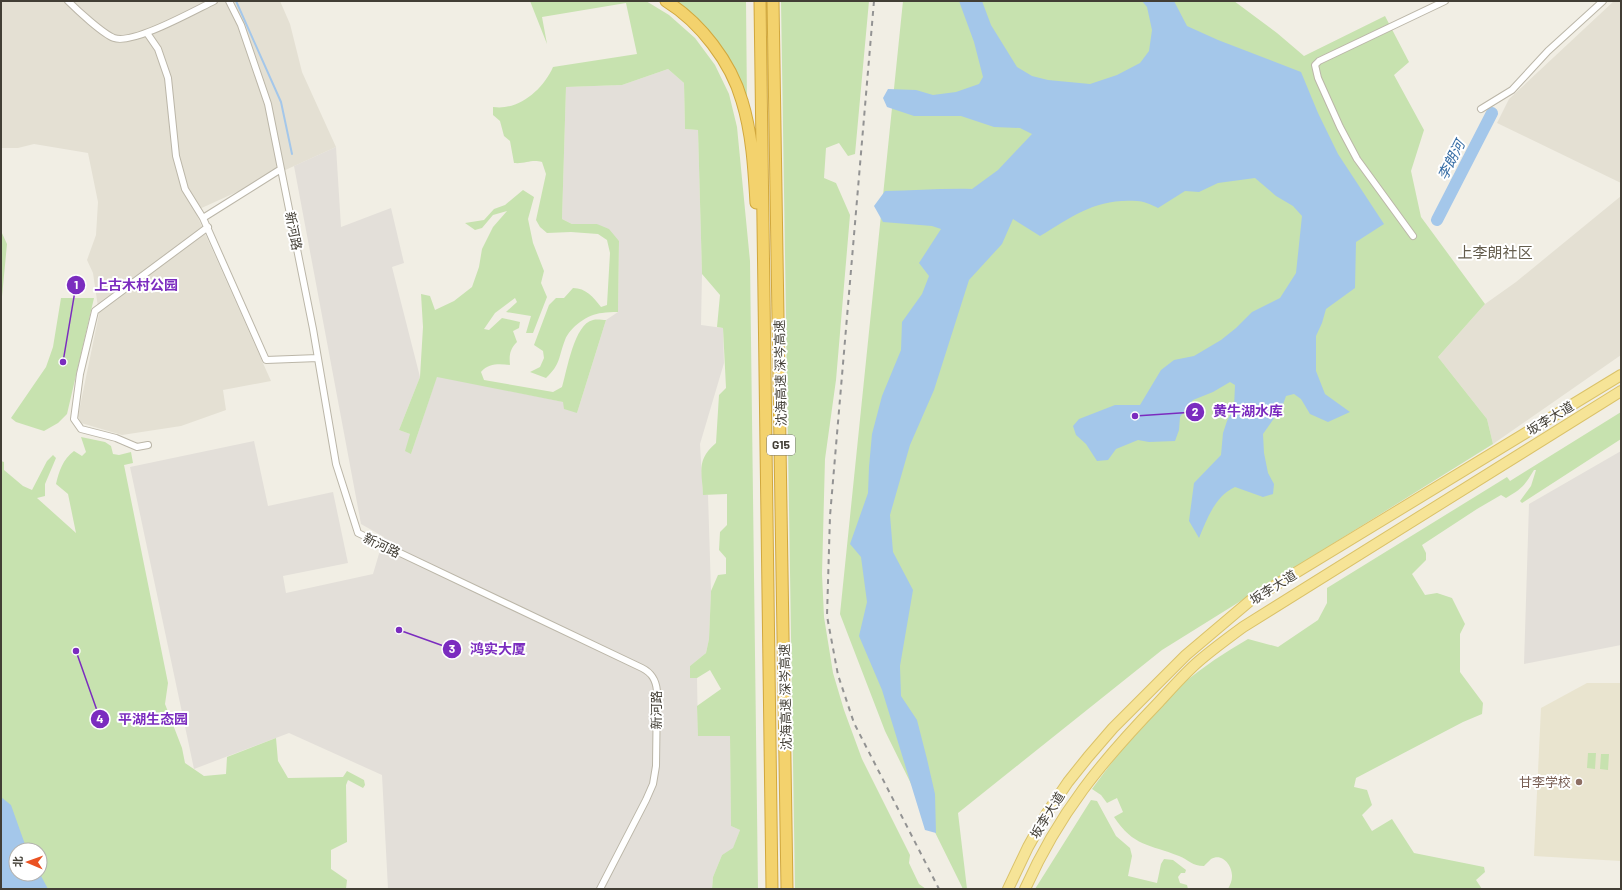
<svg xmlns="http://www.w3.org/2000/svg" width="1622" height="890" viewBox="0 0 1622 890" font-family="Barlow,'Noto Sans SC',sans-serif">
  <rect width="100%" height="100%" fill="#f1eee4"/>
  <path fill="#e4e0d3" d="M1,1H280L290,24L302,72L336,147L195,211L271,381L223,390L226,410L181,426L122,435L81,423L78,416L99,314L93,273L87,260L96,235L98,202L88,153L34,144L18,148H1Z
    M1614,1H1621V183L1497,123L1509,99Z
    M1621,196V355L1493,444L1487,419L1438,357L1485,304L1516,282Z"/>
  <path fill="#e3dfd9" d="M668,69L684,83L685,129L698,130L702,274L701,325L723,328L724,363L700,444L703,494L708,495L711,591L709,639L706,653L690,666V678H697L698,736H730L731,826L740,830L733,849L722,855L713,877L712,889H388L382,775L289,733L194,769L130,467L254,441L268,506L333,492L348,563L283,576L286,593L373,574L384,537L361,524L294,166L336,147L341,227L391,208L404,263L392,267L420,377L399,430L410,434L411,454L437,376L564,402L577,413L606,320L618,312L619,241L597,224H572L562,219L566,87L622,85Z
    M1621,451V645L1524,664L1529,504Z"/>
  <path fill="#e9e4cf" d="M1587,683H1621V861L1534,856L1541,708Z"/>
  <path fill="#c7e2af" fill-rule="evenodd" d="M530,1H646L669,15L695,38L715,65L729,94L737,127L750,261L758,889H712L713,877L722,855L733,848L740,830L731,826L730,736H698L697,706L721,689L710,670L697,678H690V666L706,653L709,639L711,591L718,575L726,574V558L719,550L720,532L727,525V494L703,495C702,471 696,460 716,443L719,395L726,388L723,328L717,327L720,295L702,274L698,130L685,129L684,83L668,69L622,85L566,87L562,219L572,224H597L609,229L619,241L618,312C612,312 607,312 602,313C588,314 570,327 565,340C558,358 561,364 546,378L530,372L540,367L544,358L543,351L534,345L549,305L556,298H564L573,288C586,288 593,297 601,307L607,305L610,253L607,240L598,234L571,232L547,233L540,227L536,220L546,174L542,162C531,159 526,164 514,163L510,141L504,136L500,121L493,115V107C518,111 543,90 553,67L637,54L626,3L542,17L547,44Z
    M671,1H746L747,106L736,81Z
    M781,1H869L855,154L848,156L839,143L826,148L824,178L836,183L850,215L836,380L825,459L822,574L824,617L833,673L844,710L862,759L910,855L909,863L919,884L926,889H795Z
    M903,1H1234L1277,33L1304,56L1385,16L1409,62L1394,75L1424,130L1411,171L1421,217L1485,304L1438,357L1487,419L1493,444L1162,650L958,813L967,889H963L885,731L840,614Z
    M523,190L534,197L528,219L533,243L544,271L541,283L547,297L533,333H526L531,316L506,312L517,302L515,298L495,313L484,329L489,330L502,318L520,322L519,328L513,331L517,342C510,349 509,355 510,365C499,364 489,363 481,372L484,380L553,392L562,387C567,371 574,324 593,320C597,319 602,320 606,320L577,413L564,409L563,402L437,377L411,454L405,451L410,434L399,430L420,377L423,327L421,294L430,296L435,310L454,301L472,287L479,267L482,249L493,227L507,211L493,215L482,228L475,230L465,223L484,220L494,209L505,205Z
    M1,231L7,244L1,307Z
    M61,298H94L67,414L58,423L44,431L16,422L11,418L46,367L53,347Z
    M1621,412V439L1522,503L1520,501L1531,486L1536,470H1534C1525,485 1522,489 1506,498L1501,495L1477,509L1422,545L1426,553V560L1412,574L1425,595L1437,593L1452,598L1465,624L1460,634V672L1483,703L1482,714L1463,722L1356,778L1354,787L1367,790L1372,805L1362,815L1372,831L1392,819L1414,853L1484,867L1485,872L1476,880L1482,889H1228C1230,885 1232,881 1232,877C1233,867 1223,852 1211,859C1209,861 1206,864 1204,866C1192,866 1189,860 1179,856C1149,844 1134,847 1114,817L1123,812L1117,798L1107,803L1101,795L1092,789C1119,753 1148,713 1182,684C1203,667 1225,652 1248,639L1278,647L1318,620L1327,603V588L1507,477L1510,481Z
    M81,437L105,442L111,446L113,454L119,455L131,452L133,463L124,465L168,683L165,704L182,748L185,763L204,776L226,774L227,757L276,738L278,761L288,778L343,777L347,771L364,780L365,785L363,788L348,780L346,785L347,842L331,850V869L347,880L346,889H1V461L4,462V470L23,486L32,490L47,461L53,455L56,458L45,484V496L37,498L76,533L68,494L56,484C59,471 63,459 74,451L82,456L86,452ZM16,850H40V874H16Z
    M1588,753H1596L1595,769L1587,768Z
    M1601,754H1609L1608,770L1600,769Z
    M1091,800L1097,801L1116,836L1130,848L1132,856L1128,876L1157,883L1161,864L1164,859L1173,860L1186,870L1185,873H1181L1178,877L1180,883L1187,885L1188,889H1035Z"/>
  <path fill="#a4c7ea" d="M959,1H982L991,25L1017,67L1032,76L1048,80L1090,84L1117,75L1140,63L1149,51L1152,30L1147,7L1142,1H1174L1187,26L1218,40L1301,72L1318,113L1338,154L1384,224L1356,242L1355,288L1326,309L1322,323L1316,336V371L1325,394L1350,412L1328,422L1310,414L1301,399L1294,394L1286,396L1282,407L1263,434L1264,453L1268,473L1274,484L1273,494L1263,497L1235,487C1215,496 1207,519 1199,538L1189,521L1194,483L1221,455L1223,433L1227,421L1234,408L1235,385L1230,382L1213,392L1193,400L1180,417L1179,430L1175,441L1149,442L1138,440L1116,449L1108,460L1097,461L1086,444L1076,435L1073,426L1079,419L1115,405H1140L1161,370L1174,360L1194,356L1221,340L1236,328L1252,312L1280,298L1296,273L1302,216L1293,206L1276,196L1255,178L1218,183L1199,192L1185,191L1158,208C1152,205 1144,201 1137,201C1096,198 1073,216 1040,236L1013,219L1002,244L969,280L934,390L910,445L890,515L893,552L913,590L900,666L901,696L917,720L927,759L935,794L936,833L925,830L882,690L859,636L867,602L861,557L850,544L868,493L869,467L872,434L882,396L901,350L902,322L922,294L929,276L919,263L941,229L932,226L883,222L874,206L885,191C914,191 943,188 972,189L998,170L1032,134L1020,128L994,127L961,116H914L887,107L883,98L888,89L916,90L933,95L956,92L979,84L983,77L974,42Z
    M1,797L11,805L27,850H16V874H40L48,889H1Z"/>
  <g fill="none" stroke-linecap="round" stroke-linejoin="round">
    <path stroke="#a4c7ea" stroke-width="2" d="M236,1L281,102L292,154"/>
    <path stroke="#a4c7ea" stroke-width="12" d="M1437,220L1492,113"/>
    <defs>
      <path id="minor" d="M68,1C77,10 103,34 114,38C133,45 195,10 214,1
        M229,1L241,25L268,104L313,329L336,464L358,533L642,668C652,673 656,680 657,691L656,766L653,784L646,800L600,889
        M147,33L158,49L168,78L176,156L185,189L203,218L266,360L318,358
        M1481,109L1512,90L1548,51L1603,1
        M203,218L281,169
        M1413,236L1357,159L1340,127L1318,78L1315,65L1319,61L1445,1
        M148,445L137,447L116,438L81,429L74,419L80,374L95,311L208,227"/>
      <path id="primary" d="M1008,889L1028,847L1047,813L1068,782L1088,757L1113,728L1186,655L1251,600L1621,375
        M1025,889C1059,813 1101,762 1159,702C1172,688 1185,673 1199,661C1213,649 1228,638 1243,627L1621,391"/>
      <path id="motorway" d="M666,1C700,22 731,62 742,101C752,133 754,169 756,203
        M760,1L772,889
        M773,1L787,889"/>
    </defs>
    <use href="#minor" stroke="#bbb6a8" stroke-width="8"/>
    <use href="#primary" stroke="#dac269" stroke-width="12"/>
    <use href="#motorway" stroke="#d1a83e" stroke-width="13"/>
    <use href="#minor" stroke="#fff" stroke-width="6"/>
    <use href="#primary" stroke="#f6e497" stroke-width="10"/>
    <use href="#motorway" stroke="#f3d26d" stroke-width="11"/>
    <path stroke="#939393" stroke-width="2" stroke-dasharray="5 5" stroke-linecap="butt" d="M874,1L830,516L827,616L838,675L854,723L939,889"/>
  </g>
  <circle fill="#8d6e63" stroke="#fff" stroke-width="1.5" cx="1579" cy="782" r="4"/>
  <g text-anchor="middle" stroke-width="4" stroke-linejoin="round" paint-order="stroke">
    <rect fill="#fff" stroke="#7b7872" stroke-width="1" x="767" y="435" width="28" height="20" rx="3"/>
    <g font-size="12" font-weight="bold" fill="#423e35">
      <text x="781" y="449">G15</text>
    </g>
    <g font-size="13" fill="#423e35" stroke="#fff">
      <text transform="translate(294 231) rotate(79)" y="5">新河路</text>
      <text transform="translate(780 373) rotate(-91)" y="5">沈海高速 深岑高速</text>
      <text transform="translate(1550 418) rotate(-31)" y="5">坂李大道</text>
      <text transform="translate(382 545) rotate(26)" y="5">新河路</text>
      <text transform="translate(1273 587) rotate(-32)" y="5">坂李大道</text>
      <text transform="translate(785 697) rotate(-91)" y="5">沈海高速 深岑高速</text>
      <text transform="translate(656 710) rotate(-90)" y="5">新河路</text>
      <text transform="translate(1047 815) rotate(-58)" y="5">坂李大道</text>
    </g>
    <g font-size="13" fill="#785e54" stroke="#fff" text-anchor="end">
      <text x="1571" y="787">甘李学校</text>
    </g>
    <g font-size="14" font-style="italic" fill="#366da5" stroke="#fff">
      <text transform="translate(1451 160) rotate(-63)" y="5">李朗河</text>
    </g>
    <g font-size="15" fill="#645d4d" stroke="#fff">
      <text x="1495" y="258">上李朗社区</text>
    </g>
  </g>
  <path fill="none" stroke="#7b2cbf" stroke-width="1.5" d="M63 362L76 285M1135 416L1195 412M399 630L452 649M76 651L100 719"/>
  <g fill="#7b2cbf" stroke="#fff" stroke-width="1.5">
    <circle cx="63" cy="362" r="4"/>
    <circle cx="1135" cy="416" r="4"/>
    <circle cx="399" cy="630" r="4"/>
    <circle cx="76" cy="651" r="4"/>
    <circle cx="76" cy="285" r="10"/>
    <circle cx="1195" cy="412" r="10"/>
    <circle cx="452" cy="649" r="10"/>
    <circle cx="100" cy="719" r="10"/>
  </g>
  <g font-size="12" text-anchor="middle" font-weight="bold" fill="#fff">
    <text x="76" y="289">1</text>
    <text x="1195" y="416">2</text>
    <text x="452" y="653">3</text>
    <text x="100" y="723">4</text>
  </g>
  <g font-size="14" text-anchor="middle" font-weight="bold" fill="#7b2cbf" stroke="#fff" stroke-width="4" stroke-linejoin="round" paint-order="stroke">
    <text x="136" y="290">上古木村公园</text>
    <text x="1248" y="416">黄牛湖水库</text>
    <text x="498" y="654">鸿实大厦</text>
    <text x="153" y="724">平湖生态园</text>
  </g>
  <rect width="1622" height="890" fill="none" stroke="#423e35" stroke-width="4"/>
  <g transform="translate(28 862) rotate(272)"><circle r="19" fill="#ffffff" stroke="#b3b2ae"/>
  <path d="M0-3L7 15L0 10L-7 15Z" fill="#ea5222"/>
  <text y="-6" font-size="11" font-weight="bold" text-anchor="middle" fill="#423e35">北</text>
  </g>
</svg>
